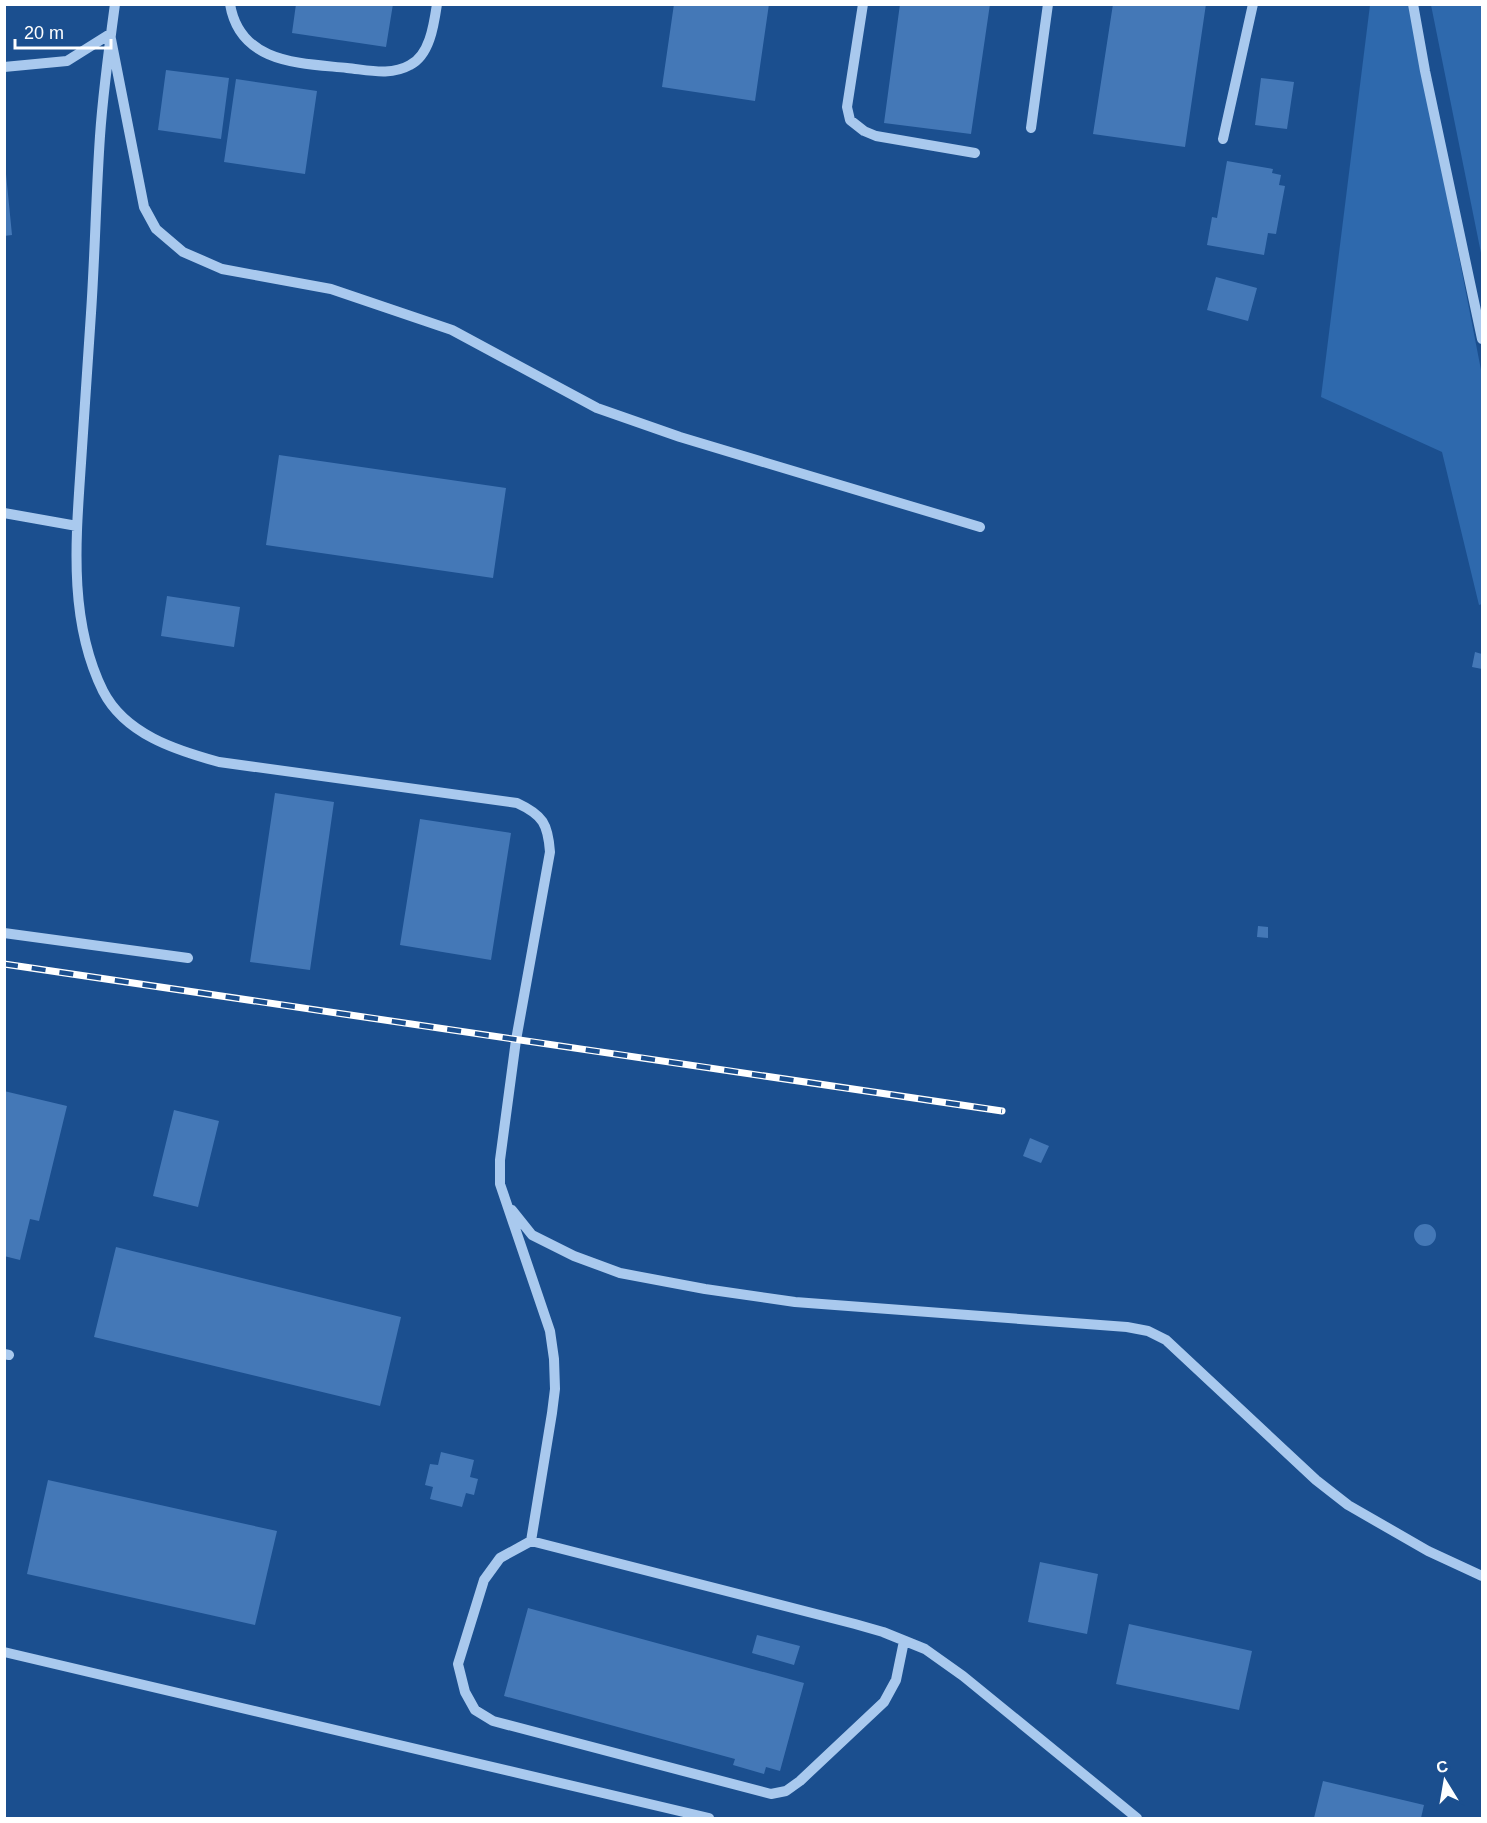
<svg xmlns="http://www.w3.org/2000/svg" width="1487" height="1823" viewBox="0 0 1487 1823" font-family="Helvetica,sans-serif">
  <rect width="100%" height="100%" fill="#1b4f8f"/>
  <path fill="#2e69ad" d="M1370,5H1410L1482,375V604L1479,605L1442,452L1321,397Z
    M1431,5H1482V258Z"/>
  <path fill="#4478b7" d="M296,4H393L386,47L292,33Z
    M674,4H769L755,101L662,87Z
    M900,4H990L971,134L884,123Z
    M1113,4H1206L1185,147L1093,134Z
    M166,70L229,78L221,139L158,130Z
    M1261,78L1294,82L1287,129L1255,125Z
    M236,79L317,91L305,174L224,162Z
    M1227,161L1273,169L1272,173L1281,175L1279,185L1285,186L1276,234L1268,233L1264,255L1207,245L1212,217L1217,218Z
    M4,174H6L12,235L4,236Z
    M1216,277L1257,288L1248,321L1207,310Z
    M279,455L506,488L493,578L266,545Z
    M167,596L240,607L234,647L161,636Z
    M1475,652L1482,654V669L1472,667Z
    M275,793L334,802L310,970L250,962Z
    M420,819L511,833L491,960L400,945Z
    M1258,926L1268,927V938L1257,937Z
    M4,1091L67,1106L39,1221L30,1219L20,1260L4,1256Z
    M174,1110L219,1121L198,1207L153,1196Z
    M1030,1138L1049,1146L1041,1163L1023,1156Z
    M1414 1235a11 11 0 1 1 22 0a11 11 0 1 1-22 0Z
    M116,1247L401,1317L380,1406L94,1337Z
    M441,1452L474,1460L470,1477L478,1479L474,1495L466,1493L462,1507L430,1499L433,1487L425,1485L430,1464L438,1465Z
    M48,1480L277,1531L255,1625L27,1574Z
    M1040,1562L1098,1574L1087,1634L1028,1622Z
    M528,1608L804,1683L780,1771L766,1767L764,1774L733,1765L735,1759L504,1696Z
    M1129,1624L1252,1651L1239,1710L1116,1684Z
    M757,1635L800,1646L794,1665L752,1653Z
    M1323,1781L1424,1805L1421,1818H1314Z"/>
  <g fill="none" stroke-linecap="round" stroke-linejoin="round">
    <path stroke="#a9c9ee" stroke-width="10" d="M115,4C109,48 103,92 100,136C96,195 95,254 91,313C88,363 84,413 81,463C76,539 68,620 103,691C125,734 175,750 219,762L517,803C543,815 548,824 550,852L516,1040L500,1160V1184L550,1331L554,1359L555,1389L552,1413L531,1541
      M230,4C240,64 300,63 347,68C368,70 391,76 410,65C430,55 434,24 437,4
      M863,4L847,107L850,120L864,131L876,136L975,153
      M1413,4L1425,71L1482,339
      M4,67L67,61L110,34L144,207L156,229L183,252L222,269L331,289L452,330L597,408L680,437L980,527
      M1031,128L1048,4
      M1223,139L1253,4
      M4,513L77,526
      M4,933L188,958
      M512,1210L532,1235L574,1256L620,1273L705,1289L795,1302L1127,1327L1148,1331L1166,1340L1316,1480L1348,1505L1428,1551L1482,1576
      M4,1354L9,1355
      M904,1641L896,1680L884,1702L800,1781L786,1791L771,1794L493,1721L475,1710L465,1692L458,1664L484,1580L500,1558L531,1541L855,1624L883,1632L925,1649L963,1676L1137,1818
      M4,1652L709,1818"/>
    <defs>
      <path id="rail" d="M4,964L1002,1111"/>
    </defs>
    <use href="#rail" stroke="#fff" stroke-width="7"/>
    <use href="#rail" stroke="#1b4f8f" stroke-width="4.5" stroke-dasharray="14" stroke-linecap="butt"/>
  </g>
  <rect width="1487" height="1823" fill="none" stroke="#ffffff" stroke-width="12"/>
  <g transform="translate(1445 1781) rotate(349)" stroke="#1b4f8f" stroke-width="4.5" paint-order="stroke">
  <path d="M0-4.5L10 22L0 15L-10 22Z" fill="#ffffff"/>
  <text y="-9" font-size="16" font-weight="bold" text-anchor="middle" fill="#ffffff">С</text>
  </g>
  <path d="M15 39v9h96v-9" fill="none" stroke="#ffffff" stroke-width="3"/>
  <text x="24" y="39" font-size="18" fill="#ffffff" stroke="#1b4f8f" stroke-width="4.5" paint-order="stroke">20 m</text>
</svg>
